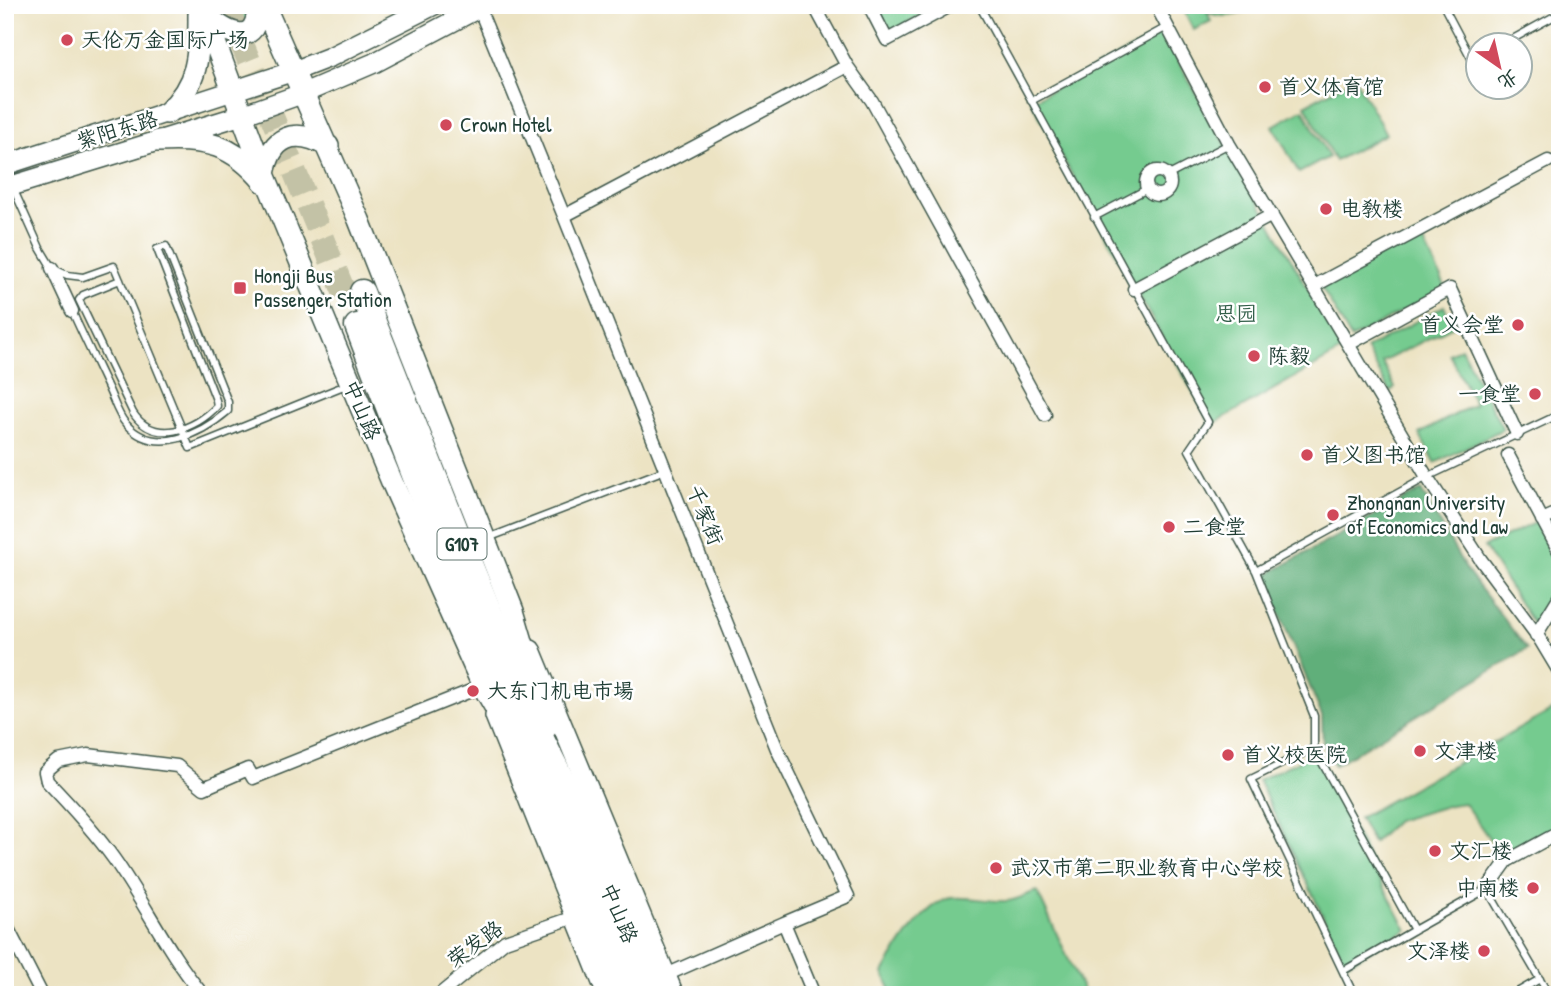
<svg xmlns="http://www.w3.org/2000/svg" width="1565" height="1000" viewBox="0 0 1565 1000" font-family="'Patrick Hand','LXGW WenKai TC',sans-serif">
  <rect width="100%" height="100%" fill="#fff"/>
  <filter id="ink" filterUnits="userSpaceOnUse"><feTurbulence type="fractalNoise" baseFrequency=".0143" numOctaves="2"/><feDisplacementMap in="SourceGraphic" scale="14" xChannelSelector="R" yChannelSelector="G"/><feConvolveMatrix kernelMatrix="1 2 1 2 8 2 1 2 1" color-interpolation-filters="sRGB"/></filter>
  <filter id="wash" filterUnits="userSpaceOnUse"><feTurbulence type="fractalNoise" baseFrequency=".00686" numOctaves="4" result="noise"/><feDisplacementMap in="SourceGraphic" scale="28" xChannelSelector="R" yChannelSelector="G"/><feGaussianBlur stdDeviation="1.57" result="paint"/><feColorMatrix in="noise" values="0 0 0 0 0 0 0 0 0 0 0 0 0 0 0 0 0 1.4 0 .05"/><feComposite in="paint" operator="in"/></filter>
  <g filter="url(#wash)">
    <rect width="100%" height="100%" fill="#ece3c3"/>
    <path fill="#75cb8f" stroke="#4a8462" stroke-width="2" d="M223,5H250L249,24L231,23Z
      M876,5H940L890,32Z
      M1181,5H1258C1243,15 1224,20 1207,12L1211,21L1194,30Z
      M1162,33L1343,350L1211,425L1031,101Z
      M1355,78L1386,134L1335,161L1305,105Z
      M1303,109L1329,157L1299,173L1273,126Z
      M1420,234L1446,288L1351,339L1320,285Z
      M1444,306L1453,326L1382,362L1395,388L1390,392L1366,349Z
      M1461,348L1503,429L1435,463L1419,434L1475,404L1449,354Z
      M1538,521L1560,563V587L1533,624L1484,547Z
      M1560,706V828L1503,858L1464,803L1450,805L1396,821L1373,843L1359,818Z
      M1313,754L1407,930L1346,964L1258,780Z
      M1037,891L1085,995H893L883,973C895,952 925,902 951,898C970,896 988,902 1006,901C1016,901 1027,894 1037,891Z"/>
    <path fill="#60af7a" stroke="#407657" stroke-width="2" d="M1421,490L1467,571L1527,649L1335,765L1323,747L1322,716L1264,576Z"/>
  </g>
  <g filter="url(#ink)">
    <g fill="none" stroke-linecap="round" stroke-linejoin="round">
      <path stroke="#c3c2a6" stroke-width="24" stroke-dasharray="24 12" stroke-linecap="butt" d="M226,5L347,299"/>
      <defs>
        <path id="lane" d="M979,5L1208,422L1189,450L1256,571L1314,716V748L1414,930L1487,889L1549,995
          M1443,5L1472,60L1478,58
          M1500,46L1560,13
          M1031,101L1167,27
          M5,126L15,160
          M1167,176L1229,144
          M13,188L40,248L52,268L67,275L83,277L114,266L190,448L346,385
          M1094,217L1147,189
          M72,311C84,338 97,364 109,390C114,401 118,415 126,424C155,457 201,434 228,411V402L166,246L157,249L216,400L217,406C195,430 154,445 133,413L79,300L83,295L120,280
          M488,538L665,470
          M1256,571L1427,477L1560,414
          M1314,748L1251,779L1354,995
          M1343,971L1414,930
          M1512,995L1540,979"/>
        <path id="street" d="M814,5L847,66L872,101L1045,415
          M869,5L887,40L952,5
          M1156,5L1229,144L1427,477L1481,560L1539,638L1560,673
          M479,8L564,216L777,749L848,896L784,923L814,995
          M1146 183a12 12 0 1 1 24 0a12 12 0 1 1-24 0Z
          M564,216L847,66
          M52,268L72,311
          M1314,286L1548,161
          M1134,289L1272,215
          M1349,344L1450,289L1517,434
          M1508,455L1560,553
          M1542,520L1560,512
          M1536,635L1560,596
          M1487,889L1507,861L1560,832
          M5,923L42,995
          M659,976L666,975L784,923
          M203,995C168,953 145,903 114,859C94,831 71,806 47,781L45,772L58,761L88,755L177,766L204,788L248,769L253,778L483,686
          M439,995L505,941L575,917"/>
        <path id="secondary" d="M5,165L294,71L330,57L434,5
          M5,188L242,115L304,93L374,63L484,5
          M531,650L674,995
          M495,716L607,995"/>
        <path id="primary" d="M201,5L264,174L392,482L483,686L509,731
          M264,5L359,220L513,611L547,726
          M206,15C227,34 258,49 258,5
          M167,113C199,83 199,56 199,14
          M158,141C205,138 233,144 264,182
          M264,174C271,136 294,127 328,146"/>
        <path id="highway" d="M362,292L456,530L543,741L569,793L653,995
          M357,326L460,595L549,801L629,995"/>
      </defs>
      <use href="#lane" stroke="#3e5649" stroke-width="9"/>
      <use href="#street" stroke="#3e5649" stroke-width="15"/>
      <use href="#secondary" stroke="#3e5649" stroke-width="22"/>
      <use href="#primary" stroke="#3e5649" stroke-width="24"/>
      <use href="#highway" stroke="#3e5649" stroke-width="27"/>
      <use href="#lane" stroke="#fff" stroke-width="6"/>
      <use href="#street" stroke="#fff" stroke-width="12"/>
      <use href="#secondary" stroke="#fff" stroke-width="19"/>
      <use href="#primary" stroke="#fff" stroke-width="21"/>
      <use href="#highway" stroke="#fff" stroke-width="24"/>
    </g>
  </g>
  <g fill="#d1495b" stroke="#fff" stroke-width="2.5">
    <circle cx="67" cy="40" r="7"/>
    <circle cx="1265" cy="87" r="7"/>
    <circle cx="446" cy="125" r="7"/>
    <circle cx="1326" cy="209" r="7"/>
    <rect x="233" y="281" width="14" height="14" rx="3.5"/>
    <circle cx="1518" cy="325" r="7"/>
    <circle cx="1254" cy="356" r="7"/>
    <circle cx="1535" cy="394" r="7"/>
    <circle cx="1307" cy="455" r="7"/>
    <circle cx="1333" cy="515" r="7"/>
    <circle cx="1169" cy="527" r="7"/>
    <circle cx="473" cy="691" r="7"/>
    <circle cx="1420" cy="751" r="7"/>
    <circle cx="1228" cy="755" r="7"/>
    <circle cx="1435" cy="851" r="7"/>
    <circle cx="996" cy="868" r="7"/>
    <circle cx="1533" cy="888" r="7"/>
    <circle cx="1484" cy="951" r="7"/>
  </g>
  <g text-anchor="middle" stroke-width="5" stroke-linejoin="round" paint-order="stroke">
    <rect fill="#fff" stroke="#627771" stroke-width="2" x="437.5" y="528.5" width="49" height="31" rx="5"/>
    <g font-size="19" font-weight="bold" fill="#1f3d34">
      <text x="462" y="551">G107</text>
    </g>
    <g font-size="21" fill="#1f3d34" stroke="#fff" text-anchor="start">
      <text x="81" y="47">天伦万金国际广场</text>
      <text x="1279" y="94">首义体育馆</text>
      <text x="460" y="132">Crown Hotel</text>
      <text x="1340" y="216">电教楼</text>
      <text x="254" y="283">Hongji Bus<tspan x="254" dy="24">Passenger Station</tspan></text>
      <text x="1504" y="332" text-anchor="end">首义会堂</text>
      <text x="1268" y="363">陈毅</text>
      <text x="1521" y="401" text-anchor="end">一食堂</text>
      <text x="1321" y="462">首义图书馆</text>
      <text x="1347" y="510">Zhongnan University<tspan x="1347" dy="24">of Economics and Law</tspan></text>
      <text x="1183" y="534">二食堂</text>
      <text x="487" y="698">大东门机电市場</text>
      <text x="1434" y="758">文津楼</text>
      <text x="1242" y="762">首义校医院</text>
      <text x="1449" y="858">文汇楼</text>
      <text x="1010" y="875">武汉市第二职业教育中心学校</text>
      <text x="1519" y="895" text-anchor="end">中南楼</text>
      <text x="1470" y="958" text-anchor="end">文泽楼</text>
    </g>
    <g font-size="21" fill="#1f3d34" stroke="#fff">
      <text transform="translate(117 130) rotate(-17)" y="7">紫阳东路</text>
      <text transform="translate(362 410) rotate(67)" y="7">中山路</text>
      <text transform="translate(705 515) rotate(68)" y="7">千家街</text>
      <text transform="translate(619 913) rotate(67)" y="7">中山路</text>
      <text transform="translate(475 944) rotate(-36)" y="7">荣发路</text>
    </g>
    <g font-size="21" fill="#34604b" stroke="#fff">
      <text x="1236" y="321">思园</text>
    </g>
  </g>
  <rect width="1565" height="1000" fill="none" stroke="#fff" stroke-width="28"/>
  <g transform="translate(1499 66) rotate(146)"><circle r="33" fill="#ffffff" stroke="#a5b1ae" stroke-width="2"/>
  <path d="M0-5L12 26L0 18L-12 26Z" fill="#d1495b"/>
  <text y="-10" font-size="19" font-weight="bold" text-anchor="middle" fill="#1f3d34">北</text>
  </g>
</svg>
